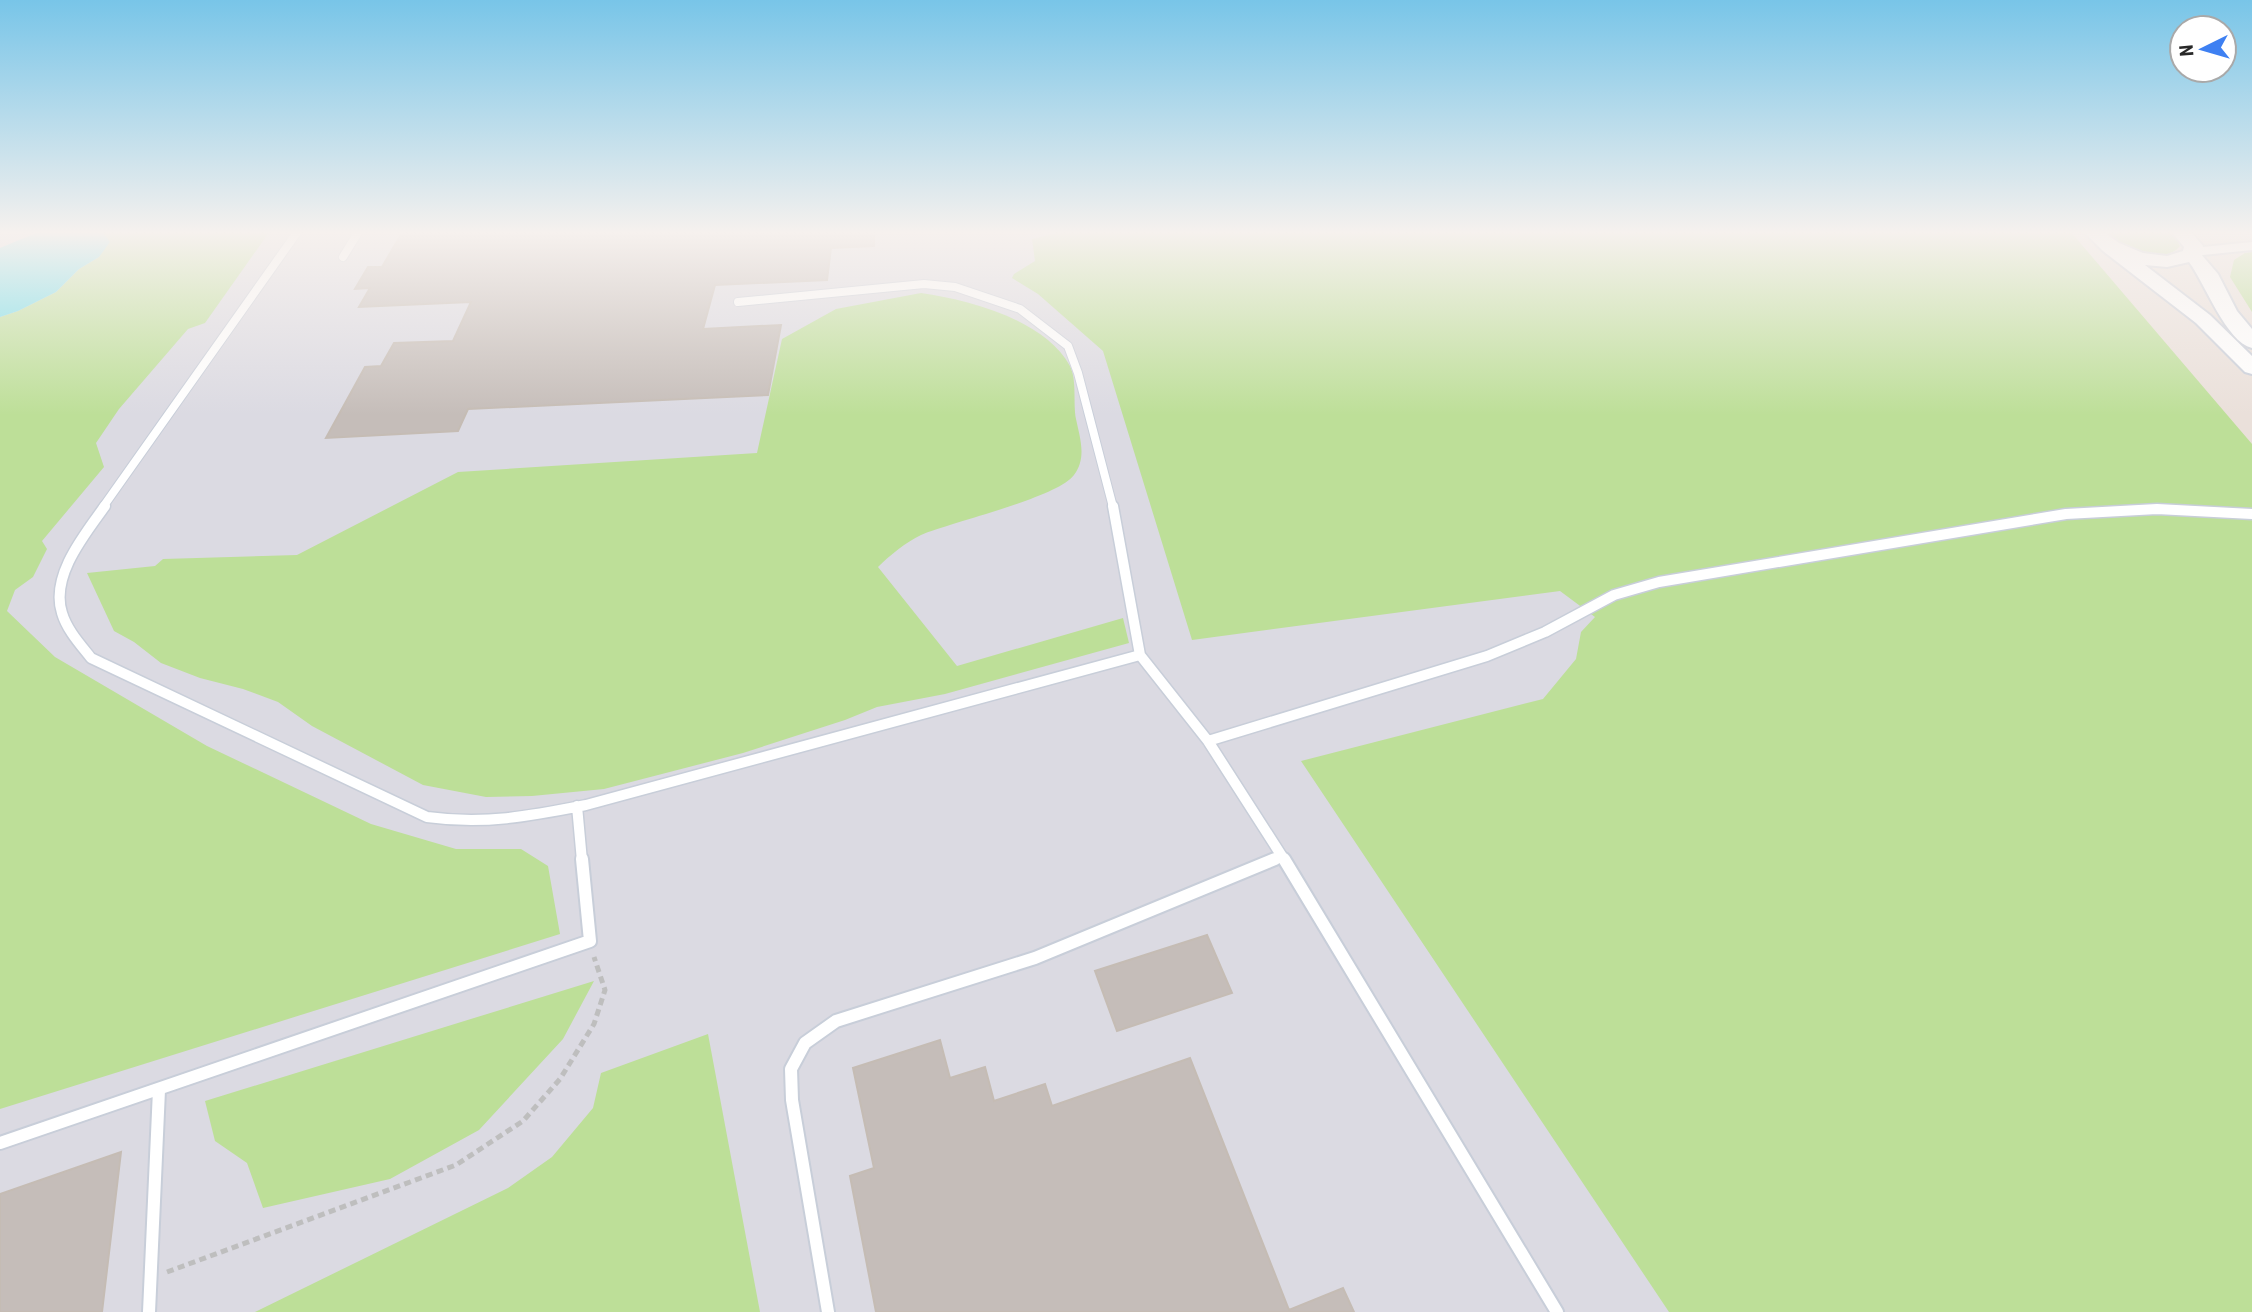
<svg xmlns="http://www.w3.org/2000/svg" width="2252" height="1312" viewBox="0 0 2252 1312" font-family="'Roboto Condensed',sans-serif">
  <rect width="100%" height="100%" fill="#eae0da"/>
  <path fill="#dbdae2" d="M0,231H1322L1576,544L1966,1312H0Z"/>
  <path fill="#bddf98" d="M102,231H270L205,323L188,329L119,409L96,443L104,467L42,541L47,549L33,577L15,590L7,611L55,657L207,746L371,824L456,849H521L548,866L560,934L0,1109V317L18,311L56,292L79,269L99,257L106,239Z
    M1064,231H2070L2252,444V1312H1669L1301,761L1543,699L1576,659L1581,632L1595,617L1560,591L1192,640L1103,351L1038,294L1012,278L1014,274L1035,261L1032,239Z
    M2104,231H2168L2176,237L2180,246C2164,267 2116,248 2104,231Z
    M2252,252V312L2230,277L2234,260L2245,253Z
    M921,293C970,300 1045,320 1070,366C1077,380 1073,403 1076,419C1080,438 1087,458 1074,475C1057,498 951,522 921,535C906,542 889,556 878,567L957,666L1123,618L1129,643L945,694L877,707L845,720L743,753L604,789L532,796L486,797L423,785L312,726L278,702L243,689L200,678L161,663L134,642L114,631L87,573L155,566L163,559L297,555L458,472L757,453L782,339L836,309Z
    M594,981L563,1039L479,1130L390,1179L263,1208L247,1163L215,1141L205,1101Z
    M708,1034L760,1312H255L508,1188L552,1157L593,1108L601,1073Z"/>
  <path fill="#70dee9" d="M41,231H102L110,242L99,257L79,269L56,292L18,311L0,317V248Z"/>
  <path fill="#c5bdb9" stroke="#c5bcb4" stroke-width="2" d="M403,231H874V246L831,248L827,280L715,285L703,329L781,325L768,395L468,409L458,431L326,438L365,367L381,366L394,343L453,341L471,302L359,307L370,288L355,289L368,267H382Z
    M1207,935L1232,993L1117,1031L1095,971Z
    M940,1040L950,1078L985,1067L994,1101L1045,1084L1052,1106L1190,1058L1289,1310L1343,1288L1354,1312H876L850,1176L874,1168L853,1068Z
    M121,1152L102,1312H0V1194Z"/>
  <g fill="none" stroke-linecap="round" stroke-linejoin="round">
    <defs>
      <path id="lane-far2" d="M343,257L359,231
        M738,302L924,284L955,287L1020,309L1068,346L1078,373L1113,507
        M103,507L298,231"/>
      <path id="lane-far1" d="M105,506C85,534 50,576 62,613C67,630 80,644 91,658L427,817C485,825 530,816 586,805L1140,655
        M1113,506L1140,655L1208,741L1285,861
        M1208,741L1487,656L1545,632L1614,595L1659,582L2066,514L2157,509L2252,514
        M577,806L582,861
        M1271,861L1282,856"/>
      <path id="lane" d="M1284,859L1557,1312
        M0,1143L590,941L582,859
        M149,1312L159,1090
        M828,1312L792,1100L791,1069L805,1043L836,1021L1035,958L1275,859"/>
      <path id="street" d="M2252,242V250L2193,256L2186,252L2193,248Z"/>
      <path id="secondary" d="M2083,231H2102L2119,243L2143,253L2167,256L2183,251L2184,247L2171,231H2190L2203,246L2201,254L2218,274L2237,311L2252,329V348C2226,342 2205,283 2189,262L2167,267L2145,265L2210,315L2252,356V374L2245,372L2196,323L2103,251Z"/>
    </defs>
    <use href="#lane-far2" stroke="#c8ced9" stroke-width="10"/>
    <use href="#lane-far1" stroke="#c8ced9" stroke-width="13"/>
    <use href="#lane" stroke="#c8ced9" stroke-width="16"/>
    <use href="#street" stroke="#c8ced9" stroke-width="4"/>
    <use href="#secondary" stroke="#c8ced9" stroke-width="4"/>
    <path stroke="#bebebe" stroke-width="5" stroke-dasharray="7 4.5" stroke-linecap="butt" d="M167,1272L456,1165L523,1121L560,1079L594,1024L605,990L594,957"/>
    <use href="#lane-far2" stroke="#fff" stroke-width="8"/>
    <use href="#lane-far1" stroke="#fff" stroke-width="10"/>
    <use href="#lane" stroke="#fff" stroke-width="12"/>
    <use href="#street" fill="#fff" fill-rule="evenodd"/>
    <use href="#secondary" fill="#fff" fill-rule="evenodd"/>
  </g>
  <linearGradient id="sky" x2="0" y2="1"><stop stop-color="#78c5e8"/><stop offset="0.56" stop-color="#f6f1ee"/><stop offset="1" stop-color="#f6f1ee" stop-opacity="0"/></linearGradient>
  <rect width="2252" height="415" fill="url(#sky)"/>
  <g transform="translate(2203 49) rotate(265)"><circle r="33" fill="#ffffff" stroke="#a9a9a9" stroke-width="2"/>
  <path d="M0-5L12 26L0 18L-12 26Z" fill="#3e80f2"/>
  <text y="-10" font-size="19" font-weight="bold" text-anchor="middle" fill="#282828">N</text>
  </g>
</svg>
